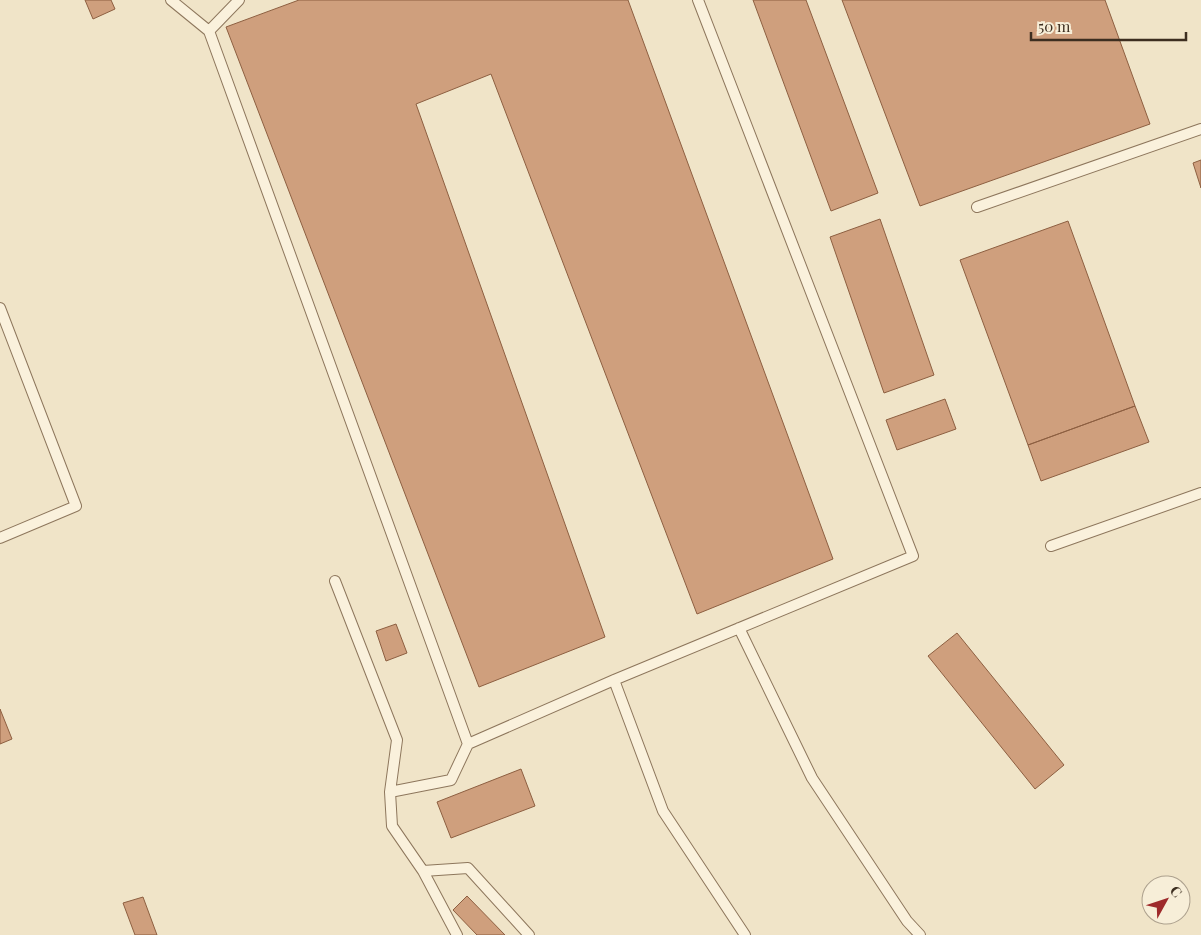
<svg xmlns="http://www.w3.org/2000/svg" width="1201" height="935" viewBox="0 0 1201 935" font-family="'Playfair Display',serif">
  <rect width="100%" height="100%" fill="#f0e4c8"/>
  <path fill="#cf9f7d" stroke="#8d5f41" d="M85,0H111L115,9L93,19Z
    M299,0H628L833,559L697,614L491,74L416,104L605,637L479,687L226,27Z
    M753,0H806L878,193L831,211Z
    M842,0H1105L1150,124L920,206Z
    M1201,160V188L1193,163Z
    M880,219L934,375L884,393L830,237Z
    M1068,221L1135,406L1028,445L960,260Z
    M945,399L956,429L897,450L886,420Z
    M1135,406L1149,442L1041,481L1028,445Z
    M396,624L407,653L386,661L376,631Z
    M957,633L1064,765L1035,789L928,656Z
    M0,709L12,739L0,744Z
    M521,769L535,806L451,838L437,802Z
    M467,896L505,935H477L453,910Z
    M143,897L157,935H135L123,903Z"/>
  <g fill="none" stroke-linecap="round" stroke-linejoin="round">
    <defs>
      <path id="lane" d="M171,0L209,31
        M239,0L209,31L468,744
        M977,207L1201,129
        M0,308L76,506L0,538
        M1051,546L1201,493
        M335,581L397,740L390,792
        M739,628L812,778L907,921L920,935
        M614,680L663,811L745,935
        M423,871L457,935
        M529,935L468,868L423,871L392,826L390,792L451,780L468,744L614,680L913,556L698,0"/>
    </defs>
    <use href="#lane" stroke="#8d765c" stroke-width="12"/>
    <use href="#lane" stroke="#faf1dc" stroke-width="10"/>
  </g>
  <g transform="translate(1166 900) rotate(50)"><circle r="24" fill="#f7eed8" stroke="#ada18e"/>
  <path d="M0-4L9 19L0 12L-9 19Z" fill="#9e2a2b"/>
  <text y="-8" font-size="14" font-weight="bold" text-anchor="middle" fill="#3d2e20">С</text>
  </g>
  <path d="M1031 32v8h155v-8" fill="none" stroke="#3d2e20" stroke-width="2.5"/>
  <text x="1038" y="32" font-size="15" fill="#3d2e20" stroke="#f7eed8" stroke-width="4" paint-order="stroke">50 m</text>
</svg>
